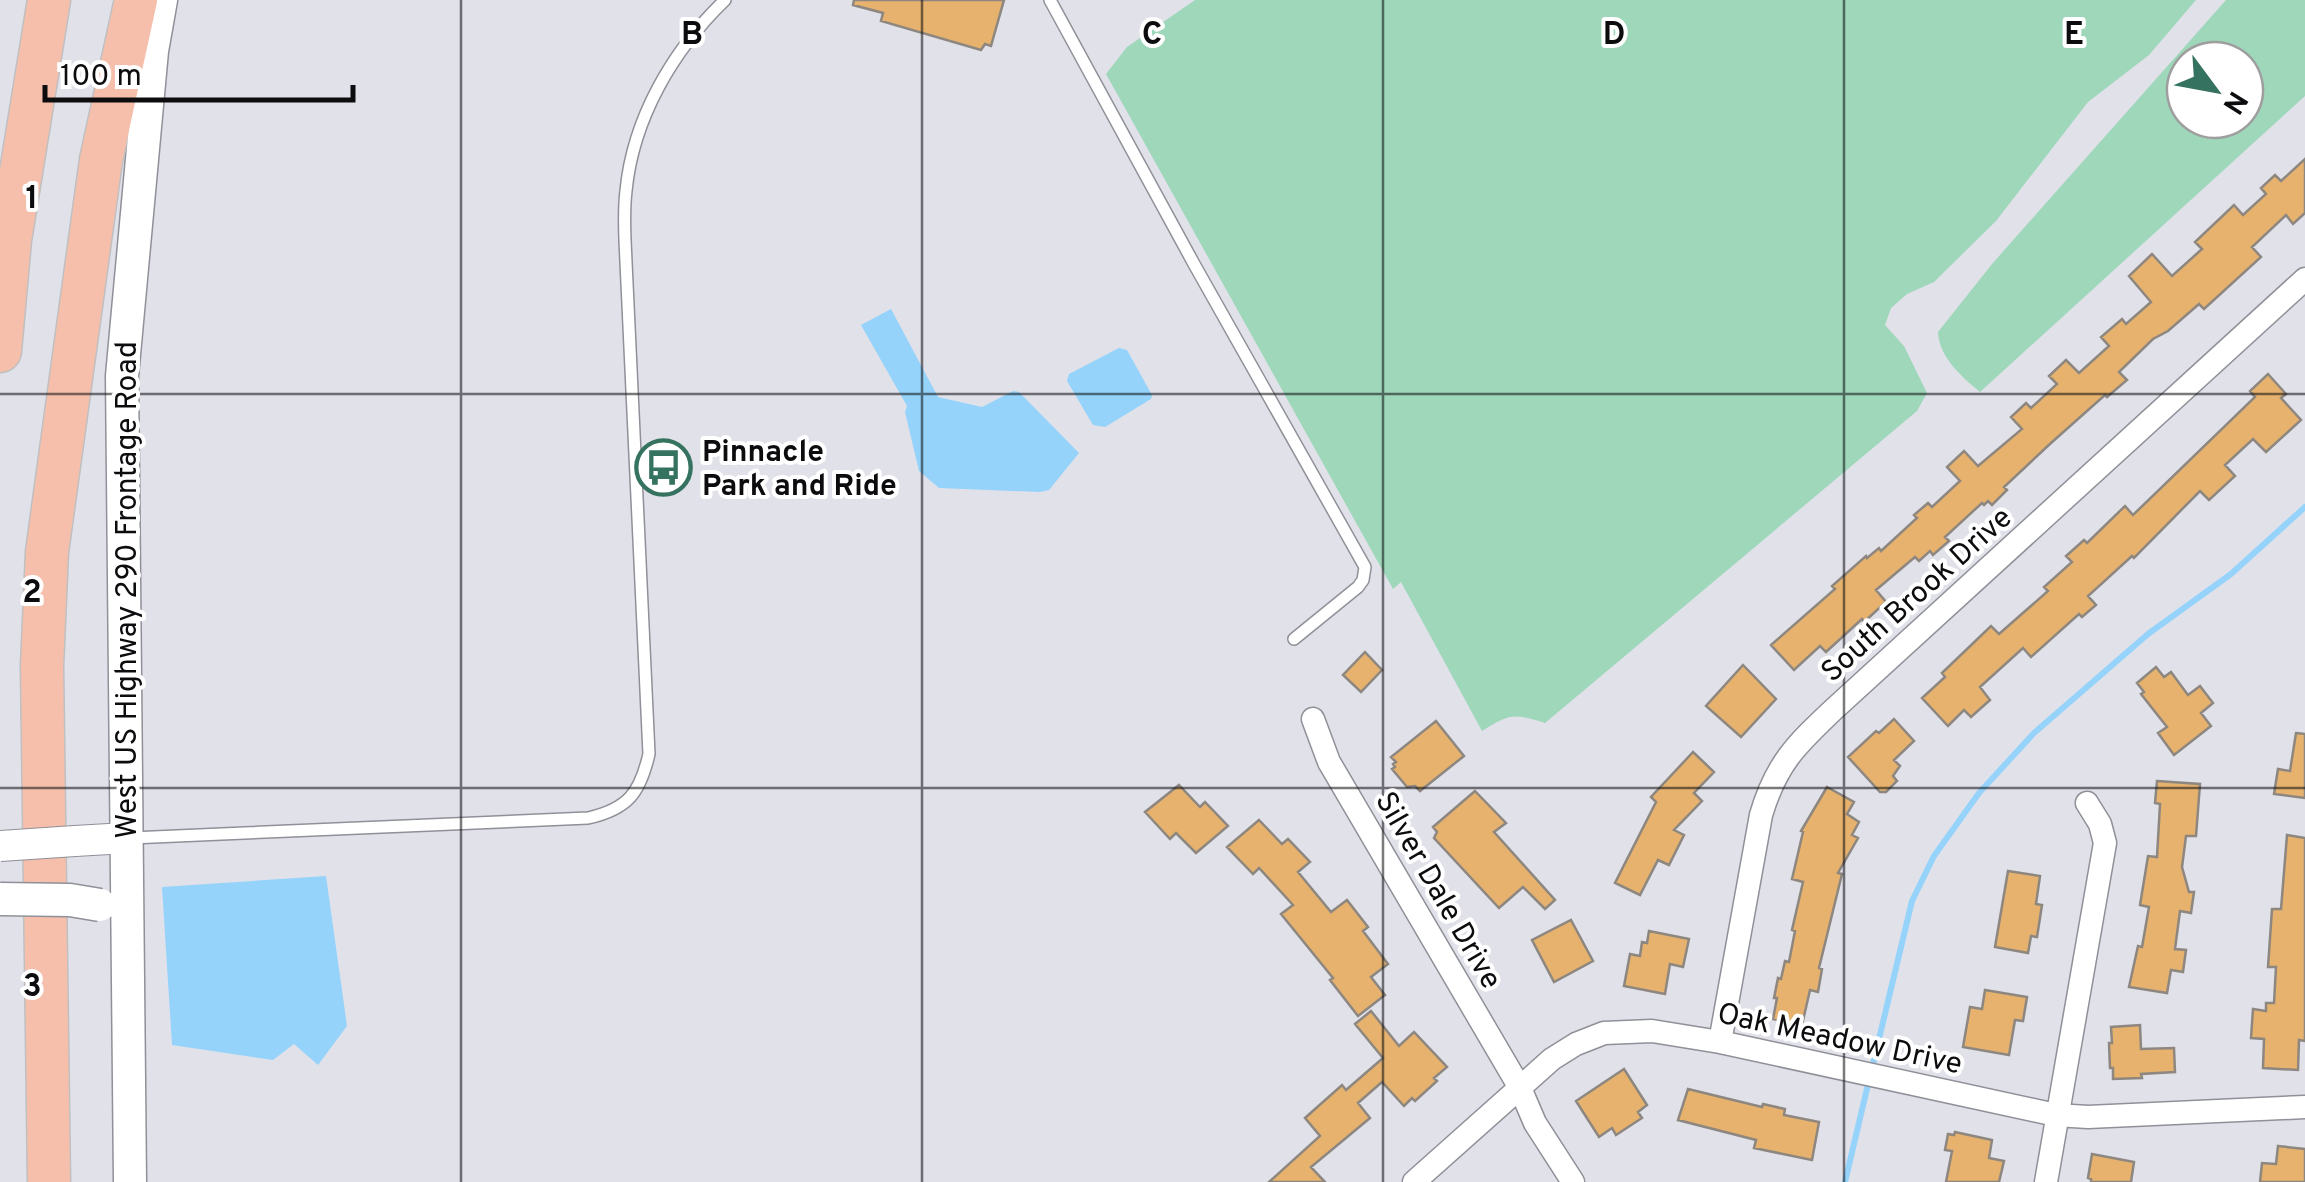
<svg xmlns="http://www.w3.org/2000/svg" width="2305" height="1182" viewBox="0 0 2305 1182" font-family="Overpass,sans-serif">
  <rect width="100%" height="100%" fill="#e1e1ea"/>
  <path fill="#9ed7ba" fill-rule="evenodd" d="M1195,0H2196L2149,55L2088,102L1996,221L1934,282L1907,294L1891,308L1885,325L1904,346L1927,393L1917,411L1545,723C1514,713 1509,714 1482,731L1401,582L1393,589L1106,74L1127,47Z
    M2226,0H2305V96L1980,392C1961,376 1939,357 1938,332L1992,264ZM2245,60V120H2185V60Z"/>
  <path fill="#95d3fb" d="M891,309L938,397L982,407L1013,391L1019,392L1079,453L1049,490L1040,492L939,488L919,471L905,412L907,406L861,325Z
    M1119,348L1127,350L1152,395L1151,399L1105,427L1093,425L1067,381L1069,374Z
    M326,876L347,1026L318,1065L294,1044L273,1060L172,1045L162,887Z"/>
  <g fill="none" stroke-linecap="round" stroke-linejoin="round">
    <path stroke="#95d3fb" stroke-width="6" d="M1872,1068L1912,901L1934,856L1979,793L2034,733L2148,634L2231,574L2305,507
      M1845,1182L1869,1080"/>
  </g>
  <path fill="#e6b26e" stroke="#8d8780" stroke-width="2.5" d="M854,0H1004L991,46L985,44L981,50L881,21L883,13L853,5Z
    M2305,159V213L2293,224L2286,215L2252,247L2261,257L2204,309L2199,304L2168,331L2153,339L2119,372L2127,380L2107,397L2105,395L2051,443L2004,487L2007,490L1992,505L1988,501L1984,505L1982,503L1945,537L1949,541L1933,555L1930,551L1919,561L1915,557L1876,590L1886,602L1864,622L1862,619L1826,652L1820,646L1794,670L1771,645L1835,589L1832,586L1866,556L1867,558L1879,548L1881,551L1917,518L1914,515L1928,503L1932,507L1960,481L1947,467L1964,451L1978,466L2022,429L2011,417L2026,403L2031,408L2057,384L2049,376L2066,360L2079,373L2109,346L2101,337L2122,319L2126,324L2151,302L2129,276L2152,254L2172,276L2202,249L2195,242L2234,205L2243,215L2266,194L2261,188L2275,175L2281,181Z
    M2268,374L2286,394L2281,398L2301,420L2266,452L2253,439L2225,465L2235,476L2209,500L2200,491L2134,558L2132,556L2088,596L2096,605L2082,617L2079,614L2031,657L2023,648L1980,687L1990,700L1971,717L1964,710L1948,726L1922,698L1945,677L1942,673L1991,626L1999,634L2048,591L2044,587L2072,562L2066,556L2084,540L2087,543L2125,506L2133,515L2255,397L2250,391Z
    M1365,652L1382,670L1361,692L1343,675Z
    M1743,665L1776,699L1741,737L1706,706Z
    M2156,667L2164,677L2171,672L2188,695L2200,686L2213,703L2201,713L2211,726L2174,755L2158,733L2167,727L2141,694L2144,692L2137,683Z
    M1894,719L1914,741L1894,760L1900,766L1893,776L1897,781L1886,792H1880L1848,757L1876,731L1879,733Z
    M1436,721L1464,756L1420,791L1415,786L1407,787L1392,769L1395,767L1393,764L1396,762L1391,757Z
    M2296,733L2305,734V798L2274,794L2278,769L2290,771Z
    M1693,752L1714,772L1694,793L1702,801L1674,830L1684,835L1669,865L1658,860L1640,895L1615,883L1656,802L1651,797Z
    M2157,781L2200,784L2196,836H2186L2182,867L2189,892H2194L2191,913L2180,911L2175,949L2186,950L2183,972L2171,970L2167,993L2129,987L2138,946L2142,947L2149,907L2140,905L2148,856L2157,857L2160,804L2155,803Z
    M1179,785L1200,807L1205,802L1228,826L1196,853L1176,833L1170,839L1145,812Z
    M1827,787L1854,802L1847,814L1859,822L1852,835L1858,838L1838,873L1842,874L1819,968L1822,969L1818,992L1810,990L1802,1025L1773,1019L1777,998H1774L1778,978L1781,979L1785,961L1789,962L1795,931L1792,930L1803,882L1792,879L1803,832L1801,831Z
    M1475,791L1506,823L1494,832L1555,900L1545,909L1523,887L1499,908L1434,838L1437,832L1433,827Z
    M1259,820L1282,844L1288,839L1310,862L1298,872L1331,912L1347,900L1368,927L1363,931L1388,964L1371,977L1385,995L1358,1016L1330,980L1333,978L1281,914L1293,905L1259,868L1253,874L1227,847Z
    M2287,835L2305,838V1041L2299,1040L2298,1070L2263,1068L2264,1039L2251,1038L2253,1009L2266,1011V1003H2274L2276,967H2268L2272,909H2281Z
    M2008,871L2040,876L2036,904L2042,905L2037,937L2031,936L2028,953L1995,947Z
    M1571,920L1593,961L1554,982L1532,940Z
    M1649,931L1689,939L1683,967L1670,964L1665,994L1624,986L1630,954L1640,956L1642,942L1647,943Z
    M1985,990L2027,997L2023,1021L2015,1020L2009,1055L1963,1047L1970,1007L1982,1009Z
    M1371,1011L1399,1046L1414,1032L1447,1067L1434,1078L1437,1081L1415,1101L1412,1098L1404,1106L1382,1082L1358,1103L1370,1118L1311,1167L1325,1182H1269L1320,1136L1305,1118L1342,1085L1346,1090L1383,1058L1355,1024Z
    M2140,1025L2141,1049L2174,1048L2175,1072L2141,1074L2142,1078L2113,1079V1068H2110L2109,1043H2112L2111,1027Z
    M1624,1069L1647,1105L1638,1112L1642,1118L1616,1135L1612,1128L1599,1137L1576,1101Z
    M1688,1089L1762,1107L1763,1104L1785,1109L1784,1115L1819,1122L1812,1160L1754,1148L1756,1140L1678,1120Z
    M1955,1132L1992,1140L1989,1158L2004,1161L1999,1182H1946L1952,1151L1945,1150L1948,1134L1954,1135Z
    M2278,1146L2305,1149V1182H2260L2262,1163L2276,1164Z
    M2092,1154L2134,1162L2131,1182H2091V1179L2088,1178Z"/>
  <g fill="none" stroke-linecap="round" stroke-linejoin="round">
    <defs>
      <path id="service" d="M1050,0L1194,264L1365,567L1363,580L1358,587L1294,639
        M131,838L588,818C628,809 640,793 649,754L626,262C625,238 623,215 626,191C633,118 673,50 725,0"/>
      <path id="minor" d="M1313,719L1329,762L1520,1088L1535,1123L1573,1182
        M1720,1042L1761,815C1776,764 1796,745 1833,710L2305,279
        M1414,1182L1552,1059L1576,1044L1604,1033L1652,1031L1720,1042L2056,1115L2088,1117L2305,1107
        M2046,1182L2105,843L2100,824L2087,803"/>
      <path id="tertiary" d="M75,841L126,838"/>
      <path id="secondary" d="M130,1182L122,376L152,51L161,0"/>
      <path id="motorway" d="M0,351L10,240L49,0
        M49,1182L42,666L47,552L101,160L136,0"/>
    </defs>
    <use href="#service" stroke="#8f9098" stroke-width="14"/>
    <use href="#minor" stroke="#8f9098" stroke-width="25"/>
    <use href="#tertiary" stroke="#8f9098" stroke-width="32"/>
    <use href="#secondary" stroke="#8f9098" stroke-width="35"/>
    <use href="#motorway" stroke="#c0c0c1" stroke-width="45"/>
    <use href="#service" stroke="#fff" stroke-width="11"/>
    <use href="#minor" stroke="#fff" stroke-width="22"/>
    <use href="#tertiary" stroke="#fff" stroke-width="30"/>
    <use href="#secondary" stroke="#fff" stroke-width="32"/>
    <use href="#motorway" stroke="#f6bfac" stroke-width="42"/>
    <defs>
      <path id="tertiary-bridge" d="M0,846L75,841"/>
      <path id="secondary-bridge" d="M0,899L70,900L100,905"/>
    </defs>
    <use href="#tertiary-bridge" stroke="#8f9098" stroke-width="32" stroke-linecap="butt"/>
    <use href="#secondary-bridge" stroke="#8f9098" stroke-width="35" stroke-linecap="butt"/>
    <use href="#tertiary-bridge" stroke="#fff" stroke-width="30"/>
    <use href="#secondary-bridge" stroke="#fff" stroke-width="32"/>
  </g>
  <path fill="none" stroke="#0c0c0f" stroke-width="2.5" stroke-opacity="0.55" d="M461,0V1182M922,0V1182M1383,0V1182M1844,0V1182M0,394H2305M0,788H2305"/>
  <defs>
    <symbol id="bus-ring" viewBox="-11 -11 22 22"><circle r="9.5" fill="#fff" stroke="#357360" stroke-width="1.5"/><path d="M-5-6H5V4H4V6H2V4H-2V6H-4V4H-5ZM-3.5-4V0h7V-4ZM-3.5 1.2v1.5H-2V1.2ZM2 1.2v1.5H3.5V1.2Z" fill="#357360"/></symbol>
  </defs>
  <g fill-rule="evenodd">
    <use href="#bus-ring" x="632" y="436" width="63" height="63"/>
  </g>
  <g text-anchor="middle" stroke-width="8" stroke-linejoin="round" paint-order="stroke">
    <g font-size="30" font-weight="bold" fill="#0c0c0f" stroke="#fff" text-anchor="start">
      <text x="702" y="461">Pinnacle<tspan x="702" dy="34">Park and Ride</tspan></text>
    </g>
    <g font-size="30" fill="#0c0c0f" stroke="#fff">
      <text transform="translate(126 590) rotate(-90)" y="10">West US Highway 290 Frontage Road</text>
      <text transform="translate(1916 594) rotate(-42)" y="10">South Brook Drive</text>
      <text transform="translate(1439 890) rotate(60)" y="10">Silver Dale Drive</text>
      <text transform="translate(1840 1038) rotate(12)" y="10">Oak Meadow Drive</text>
    </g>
  </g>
  <g font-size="32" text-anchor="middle" font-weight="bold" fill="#0c0c0f" stroke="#fff" stroke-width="8" stroke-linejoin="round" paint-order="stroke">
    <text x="692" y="44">B</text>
    <text x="1152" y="44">C</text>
    <text x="1614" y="44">D</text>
    <text x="2074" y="44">E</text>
    <text x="32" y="208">1</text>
    <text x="32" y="602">2</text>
    <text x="32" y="996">3</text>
  </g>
  <g transform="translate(2215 90) rotate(122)"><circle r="48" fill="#ffffff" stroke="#9e9e9f" stroke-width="2.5"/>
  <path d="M0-8L18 38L0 25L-18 38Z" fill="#357360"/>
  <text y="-15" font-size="28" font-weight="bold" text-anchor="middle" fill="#0c0c0f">N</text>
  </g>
  <path d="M45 85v15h308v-15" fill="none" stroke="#0c0c0f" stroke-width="5"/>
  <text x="60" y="85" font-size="30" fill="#0c0c0f" stroke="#ffffff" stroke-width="8" paint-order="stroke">100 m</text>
</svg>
